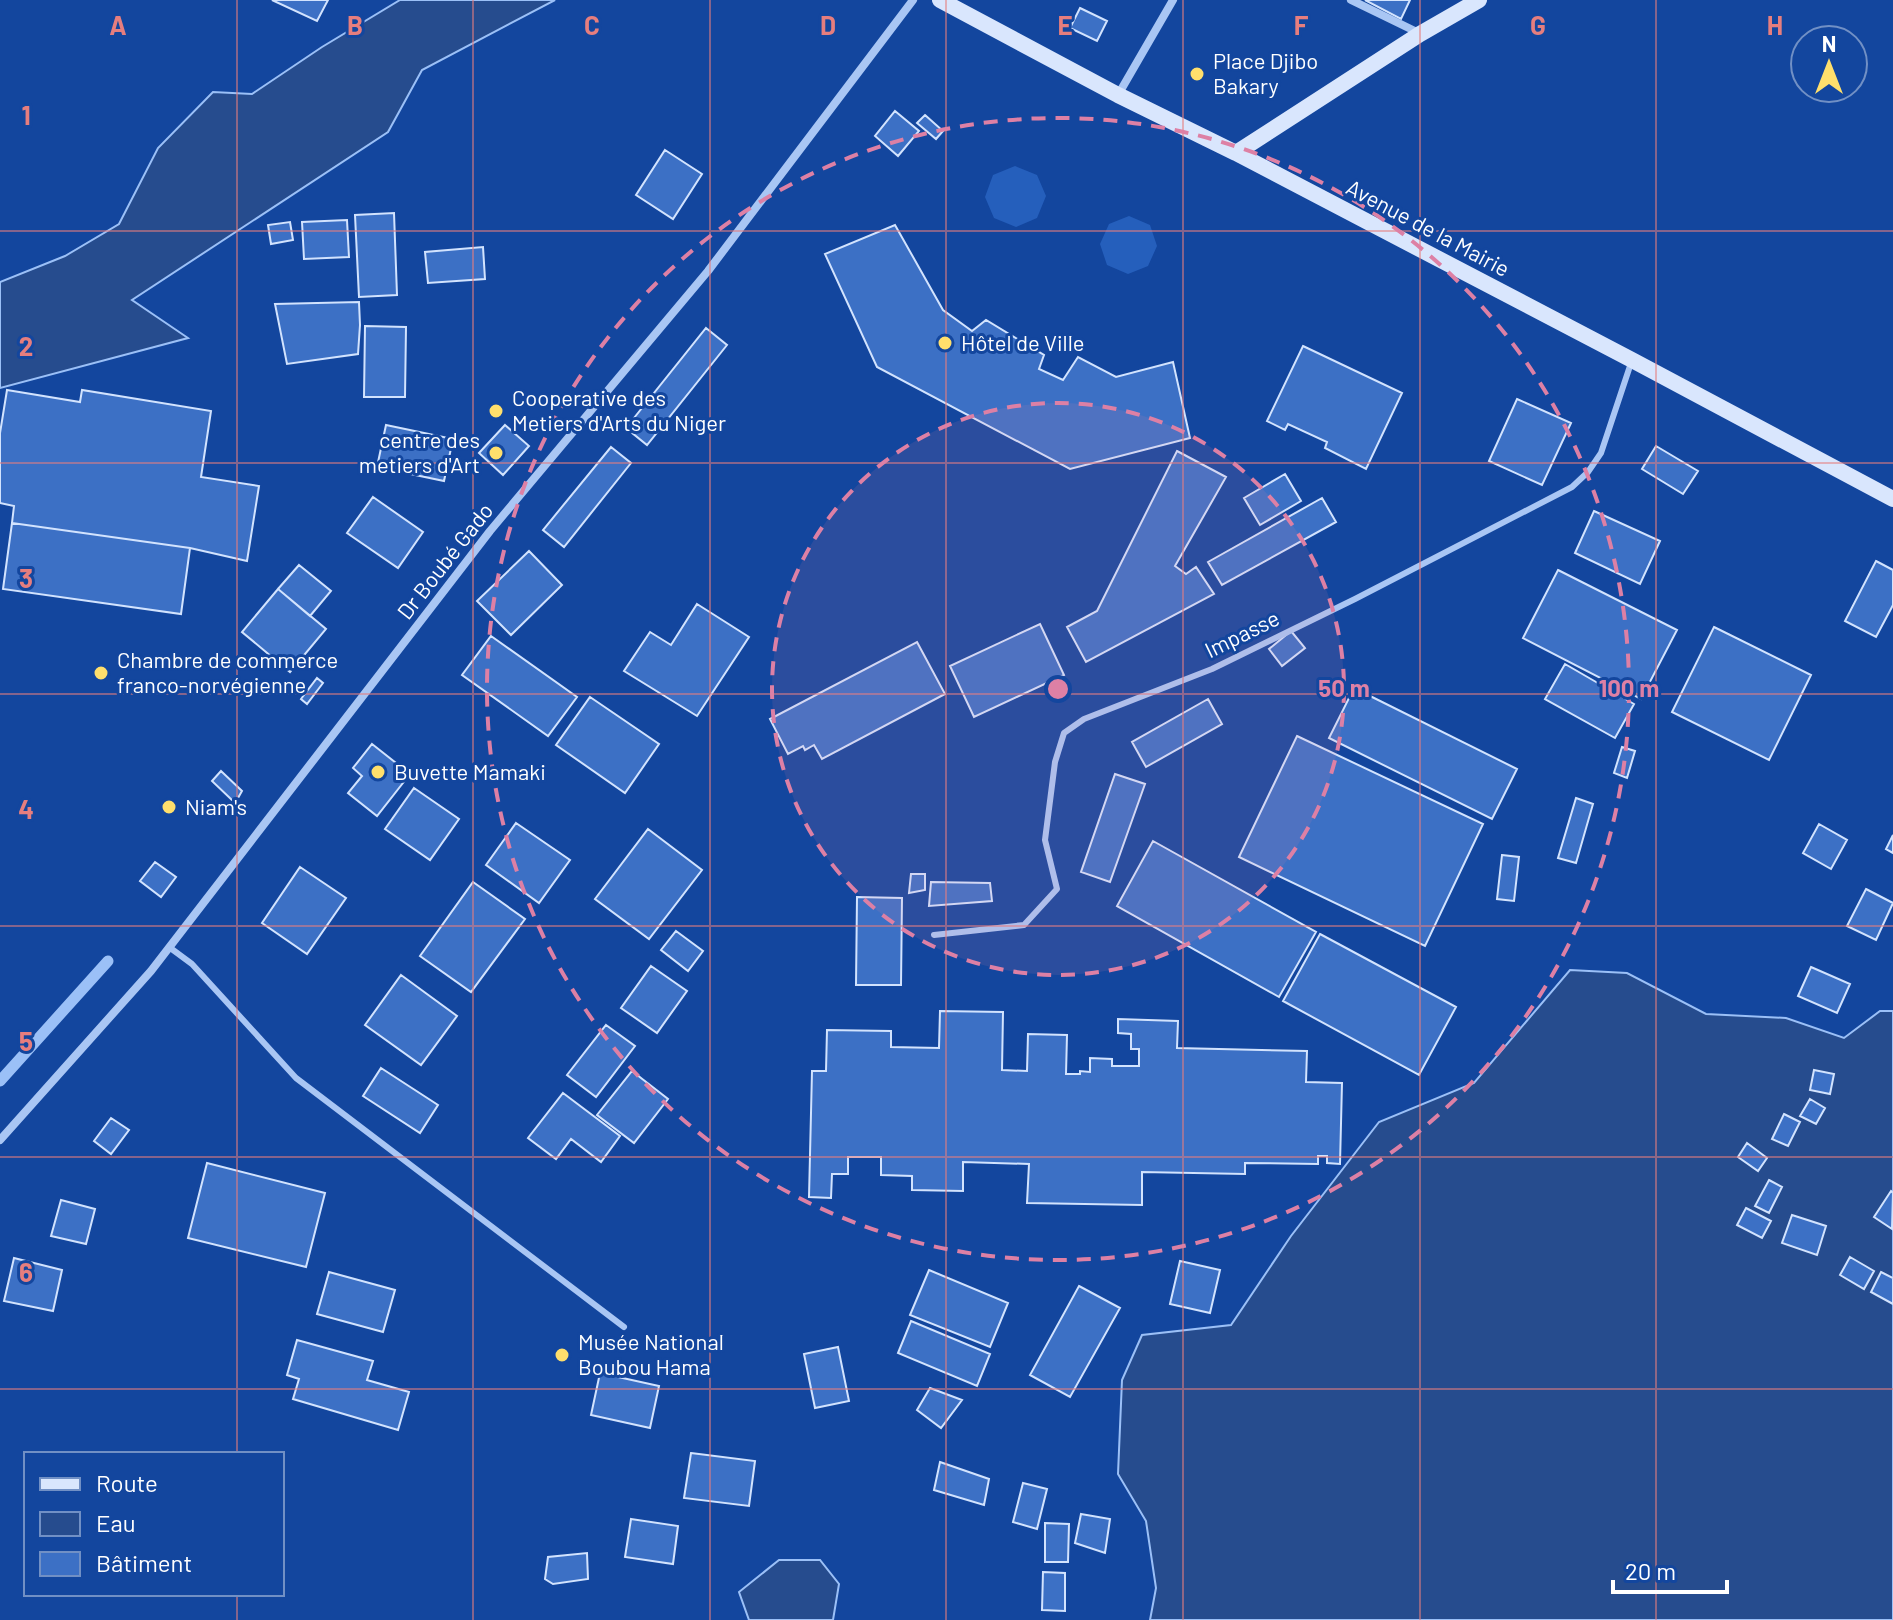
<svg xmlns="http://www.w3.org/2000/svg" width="1893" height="1620" viewBox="0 0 1893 1620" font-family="Barlow,sans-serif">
  <rect width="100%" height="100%" fill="#13469e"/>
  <path fill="#255fbc" d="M1015,166L1037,175L1046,196L1037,218L1016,227L994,218L985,197L993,175Z
    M1129,216L1150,225L1157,246L1148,266L1128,274L1107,265L1100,244L1109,224Z"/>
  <path fill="#264c8e" stroke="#9bc0f7" stroke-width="2" d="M400,0H555L422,70L388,132L132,300L188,338L0,388V282L65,256L119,224L158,148L213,92L252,94L322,47Z
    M1570,970L1627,973L1706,1014L1786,1018L1844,1038L1880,1011H1893V1620H1150L1156,1588L1146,1521L1118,1474L1122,1380L1142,1335L1231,1325L1291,1236L1379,1122L1474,1083Z
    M779,1560H820L839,1584L833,1620H749L739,1592Z"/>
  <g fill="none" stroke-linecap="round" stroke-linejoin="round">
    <path stroke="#9bc0f7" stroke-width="11" d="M0,1081L108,961"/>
  </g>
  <path fill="#3c70c5" stroke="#d2e3fe" stroke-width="2" d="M272,0H328L317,21Z
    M1365,0H1410L1401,19Z
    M1080,8L1107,21L1097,41L1070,28Z
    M895,111L919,131L898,156L875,136Z
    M925,115L943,131L936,139L917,123Z
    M665,150L702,174L673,219L636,195Z
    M394,213L397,295L359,297L355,215Z
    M347,220L349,257L304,259L302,222Z
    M290,222L293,240L271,244L268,225Z
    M895,225L943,310L972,331L986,320L1044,355L1039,369L1063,380L1078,357L1116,377L1173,362L1190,438L1070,469L877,367L825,254Z
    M483,247L485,279L428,283L425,252Z
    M359,302L360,325L358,354L287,364L275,304Z
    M365,326L406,327L405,397H364Z
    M706,328L727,345L647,445L626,428Z
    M1303,346L1402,393L1366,469L1325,448L1327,442L1288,424L1285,430L1267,421Z
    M7,390L80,402L82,390L211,411L201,477L259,486L247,561L190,548L12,523L14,506L0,503V433Z
    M1517,399L1571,423L1542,485L1489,461Z
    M386,425L453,439L444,481L377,467Z
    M505,425L529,446L503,475L479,453Z
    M1656,446L1698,471L1683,494L1642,469Z
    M611,447L631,463L564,547L543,530Z
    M1177,451L1226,477L1175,566L1186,574L1196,567L1214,594L1086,662L1067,627L1097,611Z
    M1285,474L1301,501L1260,525L1244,498Z
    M373,497L423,532L398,568L347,533Z
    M1322,498L1336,522L1222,585L1208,562Z
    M1594,511L1660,541L1640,584L1575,553Z
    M12,523L190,548L181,614L3,589Z
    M529,551L562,585L511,635L477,601Z
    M1876,561L1893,570V605L1876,637L1845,621Z
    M299,565L331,591L310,616L278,589Z
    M1558,570L1677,630L1641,699L1523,638Z
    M278,589L326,629L290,672L242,632Z
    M697,604L749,637L697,716L624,671L650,632L671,645Z
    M1040,624L1064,675L974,717L950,666Z
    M1714,627L1811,675L1769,760L1672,712Z
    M1291,631L1305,648L1282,666L1269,649Z
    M491,636L577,697L548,736L462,675Z
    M917,642L945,694L822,759L814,745L805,750L803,746L788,754L770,719Z
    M1565,664L1634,704L1615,738L1545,699Z
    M317,678L323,683L307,704L301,699Z
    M1354,688L1517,769L1492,819L1329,738Z
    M590,697L659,744L625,793L556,745Z
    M1208,699L1222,724L1146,767L1132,742Z
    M1297,736L1483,824L1425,946L1239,857Z
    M372,744L410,774L377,816L348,793L362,776L353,768Z
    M1622,747L1635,751L1627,778L1614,773Z
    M221,771L242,791L238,798L233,801L212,781Z
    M1115,774L1145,784L1110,882L1081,872Z
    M414,788L459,819L430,860L385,829Z
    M1576,798L1593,804L1576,863L1558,858Z
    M516,823L570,860L539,903L486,865Z
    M1819,824L1847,840L1831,869L1803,853Z
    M648,829L702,870L649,939L595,899Z
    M1893,835V853L1886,849Z
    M1153,841L1316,932L1279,997L1117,906Z
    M1502,855L1519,857L1514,901L1497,899Z
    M155,862L176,877L161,897L140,881Z
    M300,867L346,898L307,954L262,923Z
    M911,874H925V890L909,893Z
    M473,882L525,919L471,992L420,956Z
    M931,882L990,883L992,901L929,906Z
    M1866,889L1893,903L1876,940L1847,926Z
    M857,897L902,898L901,985H856Z
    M676,931L703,951L688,971L661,950Z
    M1320,934L1456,1007L1419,1075L1283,1001Z
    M651,966L687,991L657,1033L621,1008Z
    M1811,967L1850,984L1837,1013L1798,996Z
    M401,975L457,1016L421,1065L365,1025Z
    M940,1011L1003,1012L1002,1070L1027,1071L1028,1034L1067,1035L1066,1074H1080V1071L1090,1072V1058L1112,1059V1066H1139V1049H1131V1034L1118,1033V1019L1178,1021L1177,1048L1307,1051L1306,1082L1342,1083L1340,1164L1327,1163V1156H1318V1164L1245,1163V1174L1142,1172V1205L1027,1203L1029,1164L963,1162V1191L912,1190V1176L881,1175V1157H848V1174H832L831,1198L809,1197L812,1071H826L827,1030L891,1031V1047L939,1048Z
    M606,1025L635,1046L596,1097L567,1075Z
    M381,1068L438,1105L420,1133L363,1096Z
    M1814,1070L1834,1074L1830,1094L1810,1090Z
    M632,1071L668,1099L634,1143L597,1115Z
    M563,1093L620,1136L601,1162L571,1139L556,1159L528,1138Z
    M1810,1099L1825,1108L1816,1124L1800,1116Z
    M1784,1114L1800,1122L1788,1146L1772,1139Z
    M111,1118L129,1130L111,1154L94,1141Z
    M1747,1143L1767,1158L1758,1171L1738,1157Z
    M207,1163L325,1193L306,1267L188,1238Z
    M1769,1180L1782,1187L1769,1213L1755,1206Z
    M1891,1191L1893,1193L1892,1229L1874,1217Z
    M61,1200L95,1209L86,1244L51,1236Z
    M1746,1208L1771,1221L1762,1238L1737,1225Z
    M1792,1215L1826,1226L1817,1255L1782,1243Z
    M1850,1257L1874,1271L1864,1289L1840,1275Z
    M14,1258L62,1270L53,1311L4,1301Z
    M1180,1261L1220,1270L1210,1313L1170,1304Z
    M929,1270L1008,1303L990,1347L910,1315Z
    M329,1272L395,1290L383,1332L317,1314Z
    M1881,1272L1893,1278V1304L1871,1292Z
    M1079,1286L1120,1308L1070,1397L1030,1375Z
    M911,1321L990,1354L977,1386L898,1353Z
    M297,1340L373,1361L367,1380L409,1392L398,1430L293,1399L299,1379L287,1375Z
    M838,1347L849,1401L815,1408L804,1354Z
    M600,1373L659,1386L650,1428L591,1415Z
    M930,1388L962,1400L941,1428L917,1410Z
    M691,1453L755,1461L749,1506L684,1498Z
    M940,1462L989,1479L984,1505L934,1490Z
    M1023,1483L1047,1489L1037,1529L1013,1522Z
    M1081,1514L1110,1519L1105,1553L1075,1543Z
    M631,1519L678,1526L673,1564L625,1557Z
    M1045,1523L1069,1524L1068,1562H1045Z
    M587,1553L588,1579L553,1584L545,1579L548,1557Z
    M1043,1572L1065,1573V1611L1042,1610Z"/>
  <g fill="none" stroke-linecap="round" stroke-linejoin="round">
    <path stroke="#a9c6f4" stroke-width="6" d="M934,935L1024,925L1057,889L1045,840L1055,762L1064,733L1084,719L1212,669L1355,599L1572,487L1588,472L1601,453L1631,363
      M169,947L192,964L296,1078L624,1327"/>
    <path stroke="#a9c6f4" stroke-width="8" d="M1351,0L1419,33
      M1118,95L1173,0
      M0,1140L151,971L490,531L708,271L913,0"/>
    <path stroke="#d9e6fd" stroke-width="16" d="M940,0L1118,95L1236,153L1632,360L1893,499
      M1236,153L1420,34L1479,0"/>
  </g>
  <path fill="none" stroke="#e67e7e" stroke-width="2" stroke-opacity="0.55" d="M237,0V1454M473,0V1620M710,0V1620M946,0V1620M1183,0V1620M1420,0V1620M1656,0V1620M0,231H1893M0,463H1893M0,694H1893M0,926H1893M0,1157H1893M0,1389H1893M237,1594V1620"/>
  <circle cx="1058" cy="689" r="286" fill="#dd80a5" fill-opacity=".12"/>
  <g fill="none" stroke="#dd80a5" stroke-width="4" stroke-dasharray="14 10">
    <circle cx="1058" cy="689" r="286"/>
    <circle cx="1058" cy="689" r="571"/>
  </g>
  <g fill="#ffdf6c" stroke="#13469e" stroke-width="3">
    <circle cx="1197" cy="74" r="8"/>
    <circle cx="945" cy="343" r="8"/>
    <circle cx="496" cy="411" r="8"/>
    <circle cx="496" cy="453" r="8"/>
    <circle cx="101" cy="673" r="8"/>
    <circle cx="378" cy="772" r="8"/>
    <circle cx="169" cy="807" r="8"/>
    <circle cx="562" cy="1355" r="8"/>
  </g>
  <g text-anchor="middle" stroke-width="6" stroke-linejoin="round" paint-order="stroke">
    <g font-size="22" fill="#fff" stroke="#13469e" text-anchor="start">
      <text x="1213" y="69">Place Djibo<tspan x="1213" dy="25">Bakary</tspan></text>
      <text x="961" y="351">Hôtel de Ville</text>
      <text x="512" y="406">Cooperative des<tspan x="512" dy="25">Metiers d'Arts du Niger</tspan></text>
      <text x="480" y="448" text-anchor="end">centre des<tspan x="480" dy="25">metiers d'Art</tspan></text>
      <text x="117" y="668">Chambre de commerce<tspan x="117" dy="25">franco-norvégienne</tspan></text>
      <text x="394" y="780">Buvette Mamaki</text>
      <text x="185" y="815">Niam's</text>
      <text x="578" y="1350">Musée National<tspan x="578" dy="25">Boubou Hama</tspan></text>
    </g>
    <g font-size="22" fill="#fff" stroke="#13469e">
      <text transform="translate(1428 228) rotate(28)" y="8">Avenue de la Mairie</text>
      <text transform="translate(445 561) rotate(-52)" y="8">Dr Boubé Gado</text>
      <text transform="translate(1242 634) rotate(-26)" y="8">Impasse</text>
    </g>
  </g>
  <g font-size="26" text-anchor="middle" font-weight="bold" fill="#e67e7e" stroke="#13469e" stroke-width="6" stroke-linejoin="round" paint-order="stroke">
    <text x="118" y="35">A</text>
    <text x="355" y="35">B</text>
    <text x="592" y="35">C</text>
    <text x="828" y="35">D</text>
    <text x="1065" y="35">E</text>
    <text x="1301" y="35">F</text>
    <text x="1538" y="35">G</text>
    <text x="1775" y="35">H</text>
    <text x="26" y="125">1</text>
    <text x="26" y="356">2</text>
    <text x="26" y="588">3</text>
    <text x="26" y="819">4</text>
    <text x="26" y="1051">5</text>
    <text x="26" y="1282">6</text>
  </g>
  <circle cx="1058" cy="689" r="12" fill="#dd80a5" stroke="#13469e" stroke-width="4"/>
  <g font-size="24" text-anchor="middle" font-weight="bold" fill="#dd80a5" stroke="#13469e" stroke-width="6" stroke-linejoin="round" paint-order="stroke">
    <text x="1344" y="697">50 m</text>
    <text x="1629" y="697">100 m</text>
  </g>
  <rect x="24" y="1452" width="260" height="144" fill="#13469e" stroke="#7190c5" stroke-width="2"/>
  <rect x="40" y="1478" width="40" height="12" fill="#d9e6fd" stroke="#7190c5" stroke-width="2"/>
  <text x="96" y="1492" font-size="24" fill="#ffffff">Route</text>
  <rect x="40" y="1512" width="40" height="24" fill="#264c8e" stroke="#7190c5" stroke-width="2"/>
  <text x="96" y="1532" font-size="24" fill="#ffffff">Eau</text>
  <rect x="40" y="1552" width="40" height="24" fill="#3c70c5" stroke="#7190c5" stroke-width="2"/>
  <text x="96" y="1572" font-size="24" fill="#ffffff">Bâtiment</text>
  <g transform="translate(1829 64)"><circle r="38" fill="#13469e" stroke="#7190c5" stroke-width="2"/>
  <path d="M0-6L14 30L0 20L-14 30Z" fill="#ffdf6c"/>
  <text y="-12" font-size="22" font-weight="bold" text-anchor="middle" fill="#ffffff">N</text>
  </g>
  <path d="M1613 1580v12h114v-12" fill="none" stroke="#ffffff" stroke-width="4"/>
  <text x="1625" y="1580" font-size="24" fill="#ffffff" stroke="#13469e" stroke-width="6" paint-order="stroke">20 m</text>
</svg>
